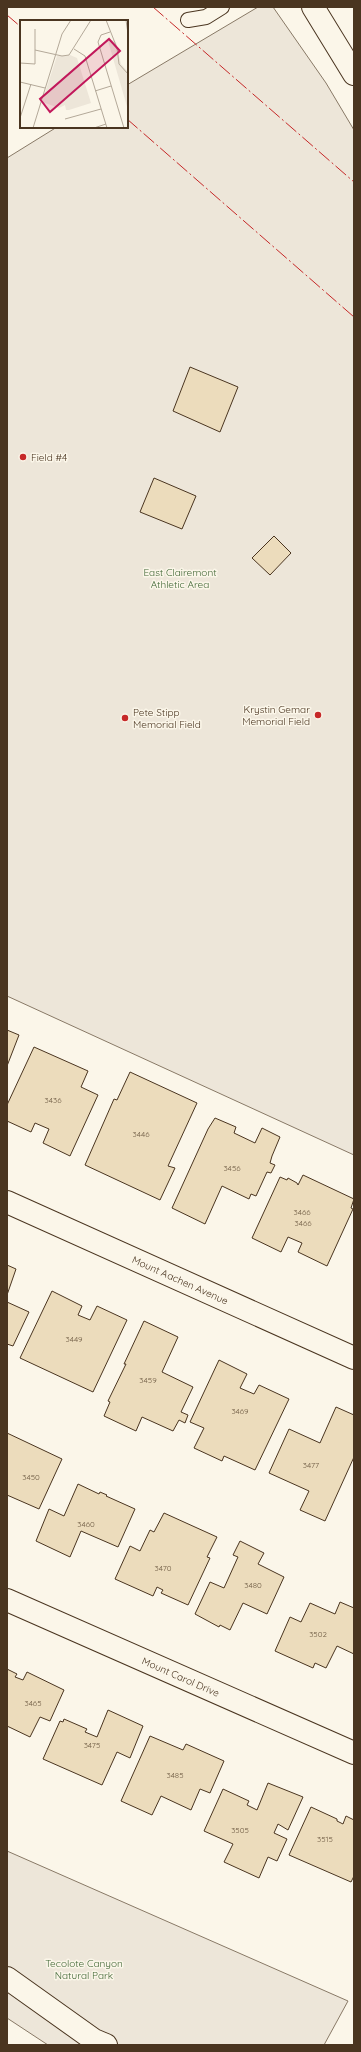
<svg xmlns="http://www.w3.org/2000/svg" width="361" height="2052" viewBox="0 0 361 2052" font-family="Quicksand,sans-serif">
  <rect width="100%" height="100%" fill="#fbf6e9"/>
  <path fill="#ede6d9" stroke="#887966" d="M258,7H273L326,83L354,130V1155L7,996V158L57,127H127V85Z
    M7,1851L348,2001L324,2045H48L7,2018Z"/>
  <path fill="#ecdcbc" stroke="#4a3520" d="M190,367L238,387L220,432L173,411Z
    M154,478L196,496L182,529L140,512Z
    M274,536L291,553L270,575L252,558Z
    M7,1030L19,1035L7,1066Z
    M34,1047L88,1071L81,1087L98,1095L70,1156L43,1143L49,1129L35,1123L31,1132L7,1121V1105Z
    M130,1072L197,1103L168,1166L175,1168L160,1200L85,1165L114,1099L117,1100Z
    M215,1118L236,1127L234,1133L255,1143L262,1128L280,1137L272,1156L270,1163L275,1165L271,1173L267,1172L256,1196L251,1194L249,1199L222,1186L205,1224L172,1208L208,1129Z
    M303,1175L354,1199L351,1208L353,1209L327,1266L298,1252L302,1243L288,1237L281,1252L252,1238L280,1177L287,1180L288,1178L297,1183L298,1185Z
    M7,1265L16,1269L7,1295Z
    M52,1291L82,1306L78,1315L90,1320L97,1306L127,1320L93,1392L20,1358Z
    M7,1302L29,1312L13,1346L7,1344Z
    M144,1321L178,1337L162,1372L193,1387L181,1412L188,1415L185,1423L179,1420L173,1431L142,1417L136,1431L104,1416L110,1402L108,1401L126,1364H124Z
    M219,1360L247,1374L240,1388L254,1394L259,1385L289,1399L255,1470L224,1456L222,1461L194,1448L204,1428L190,1422Z
    M336,1407L354,1415V1457L325,1521L300,1510L309,1491L269,1473L289,1429L320,1443Z
    M7,1433L62,1459L39,1509L7,1495Z
    M78,1484L99,1494L100,1492L107,1495L106,1496L135,1509L118,1547L81,1531L70,1557L36,1541L49,1509L64,1516Z
    M164,1513L217,1537L207,1557L210,1558L188,1605L161,1593L163,1590L157,1587L153,1596L115,1579L130,1546L140,1551L150,1530L154,1532Z
    M240,1541L264,1553L258,1564L284,1577L267,1614L243,1603L230,1630L220,1625L219,1627L195,1614L210,1582L224,1588L238,1557L233,1555Z
    M340,1602L354,1608V1654L337,1646L326,1668L315,1663L313,1668L275,1651L290,1617L301,1622L310,1603L335,1614Z
    M7,1669L17,1674L15,1677L23,1680L27,1672L64,1690L50,1721L40,1717L30,1737L7,1726Z
    M108,1710L143,1726L130,1758L117,1752L102,1785L43,1759L60,1721L63,1722L64,1719L87,1729L85,1732L97,1737Z
    M150,1736L183,1750L186,1744L224,1761L210,1793L200,1789L191,1810L161,1796L152,1815L121,1801Z
    M268,1783L303,1797L288,1830L278,1824L274,1833L287,1839L277,1861L268,1857L259,1878L224,1862L233,1844L204,1831L223,1789L249,1801L247,1805L257,1810Z
    M311,1807L337,1819V1821L343,1824L346,1816L354,1820V1876L351,1882L289,1855Z"/>
  <g fill="none" stroke-linecap="round" stroke-linejoin="round">
    <defs>
      <path id="lane" d="M188,20L206,17L222,7"/>
      <g id="street">
        <path id="s1" d="M7,1202L354,1358"/>
        <path id="s2" d="M7,1600L354,1753"/>
      </g>
      <path id="secondary" d="M313,7L354,74
        M7,1978L94,2040L106,2045"/>
    </defs>
    <use href="#lane" stroke="#4a3520" stroke-width="16"/>
    <use href="#street" stroke="#4a3520" stroke-width="24"/>
    <use href="#secondary" stroke="#4a3520" stroke-width="24"/>
    <use href="#lane" stroke="#fbf6e9" stroke-width="14"/>
    <use href="#street" stroke="#fbf6e9" stroke-width="22"/>
    <use href="#secondary" stroke="#fbf6e9" stroke-width="22"/>
    <path stroke="#c62828" stroke-width="1" stroke-dasharray="14 3 2 3" stroke-linecap="butt" d="M153,7L354,182
      M7,15L21,27
      M127,119L354,317"/>
  </g>
  <g fill="#c62828" stroke="#fbf6e9" stroke-width="1.5">
    <circle cx="23" cy="457" r="4"/>
    <circle cx="318" cy="715" r="4"/>
    <circle cx="125" cy="718" r="4"/>
  </g>
  <g text-anchor="middle" stroke-width="3" stroke-linejoin="round" paint-order="stroke">
    <g font-size="8" fill="#725f47">
      <text x="53" y="1103">3436</text>
      <text x="141" y="1137">3446</text>
      <text x="232" y="1171">3456</text>
      <text x="302" y="1215">3466</text>
      <text x="303" y="1226">3466</text>
      <text x="74" y="1342">3449</text>
      <text x="148" y="1383">3459</text>
      <text x="240" y="1414">3469</text>
      <text x="311" y="1468">3477</text>
      <text x="31" y="1480">3450</text>
      <text x="86" y="1527">3460</text>
      <text x="163" y="1571">3470</text>
      <text x="253" y="1588">3480</text>
      <text x="318" y="1637">3502</text>
      <text x="33" y="1706">3465</text>
      <text x="92" y="1748">3475</text>
      <text x="175" y="1778">3485</text>
      <text x="240" y="1833">3505</text>
      <text x="325" y="1842">3515</text>
    </g>
    <g font-size="10" fill="#4a3520" stroke="#fbf6e9" text-anchor="start">
      <text x="31" y="461">Field #4</text>
      <text x="310" y="713" text-anchor="end">Krystin Gemar<tspan x="310" dy="12">Memorial Field</tspan></text>
      <text x="133" y="716">Pete Stipp<tspan x="133" dy="12">Memorial Field</tspan></text>
    </g>
    <g font-size="10" fill="#436837" stroke="#fbf6e9">
      <text x="180" y="576">East Clairemont<tspan x="180" dy="12">Athletic Area</tspan></text>
      <text x="84" y="1967">Tecolote Canyon<tspan x="84" dy="12">Natural Park</tspan></text>
    </g>
    <g font-size="10" fill="#4a3520" stroke="#fbf6e9">
      <text dy="4" stroke="none"><textPath href="#s1" startOffset="190">Mount Aachen Avenue</textPath></text>
      <text dy="4" stroke="none"><textPath href="#s2" startOffset="190">Mount Carol Drive</textPath></text>
    </g>
  </g>
  <g transform="translate(20 20)">
    <rect width="108" height="108" fill="#fbf6e9"/>
    <path d="M92,20L96,22L101,44L108,52V90L88,21ZM50,35L57,38L71,83L49,90H46L45,85L39,88L22,82L37,36Z" fill="#ede6d9"/>
    <path fill="none" stroke="#b4a999" stroke-width="1" d="M86,0L97,28L99,44L108,54M106,0L108,14M90,12L81,15L78,22L104,108M54,29L65,36L87,108M15,30L42,36L49,35L71,0M0,43L15,44V9M0,62L25,68M75,71L91,66M0,98L11,64M45,99L81,89M13,108L42,14L51,0M74,108L86,104"/>
    <path fill="#c2185b" fill-opacity="0.15" stroke="#c2185b" stroke-width="2" d="M89,19L100,31L30,92L20,79Z"/>
    <rect width="108" height="108" fill="none" stroke="#4a3520" stroke-width="2"/>
  </g>
  <rect width="361" height="2052" fill="none" stroke="#4a3520" stroke-width="16"/>
</svg>
